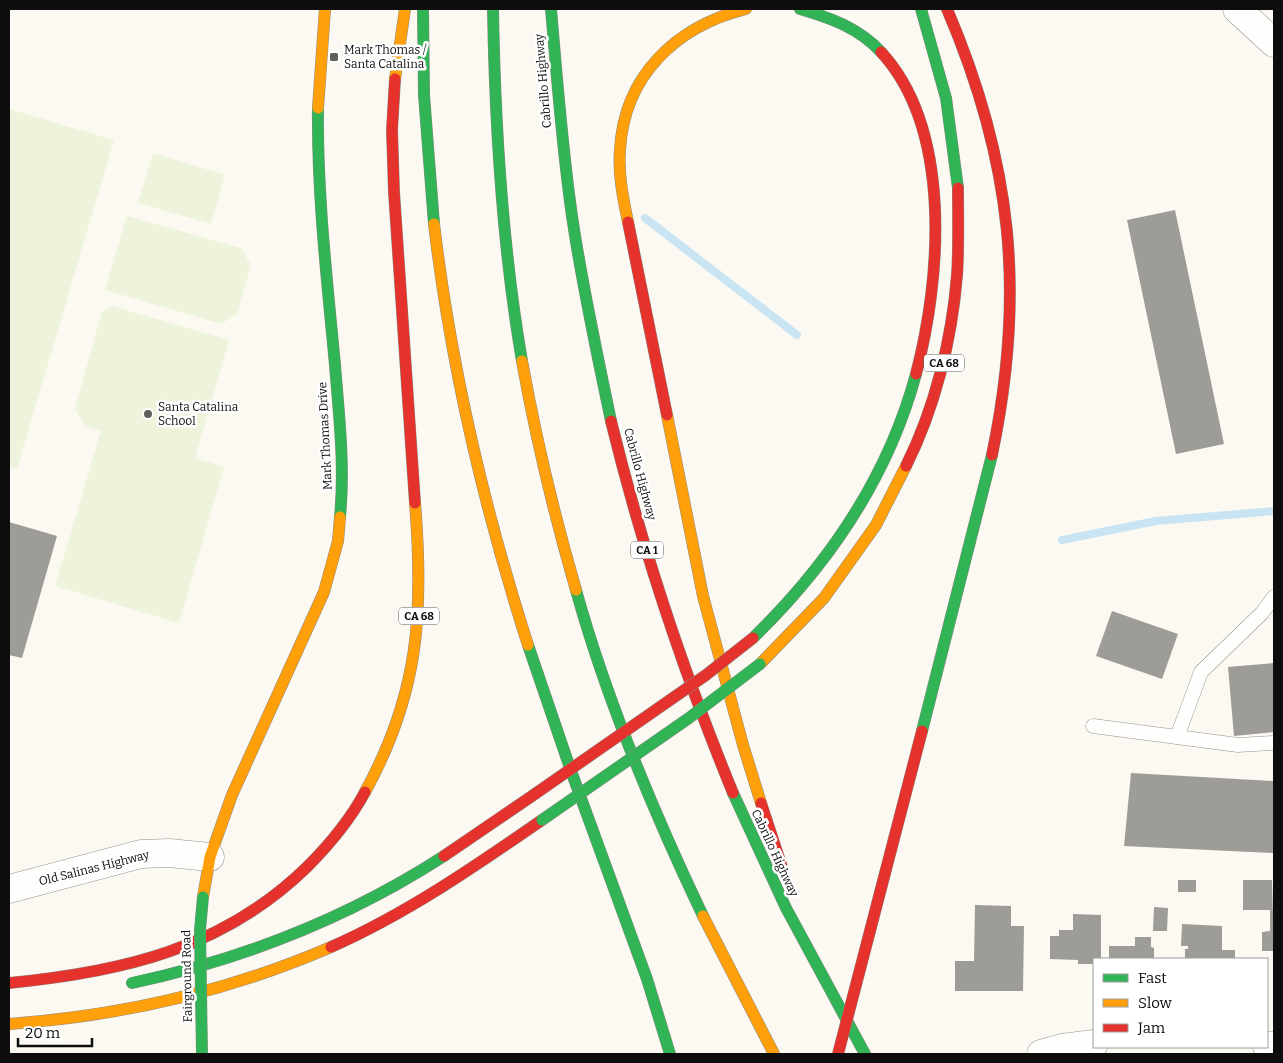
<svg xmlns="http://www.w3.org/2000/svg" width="1283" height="1063" viewBox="0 0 1283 1063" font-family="Bitter,serif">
  <rect width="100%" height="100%" fill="#fbf9f1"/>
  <path fill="#eef4db" d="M9,109L114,140L17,469L9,466Z
    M153,153L225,175L211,224L138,203Z
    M127,216L241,248L251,265L237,314L221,324L105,290Z
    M112,306L229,340L195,458L224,467L179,623L55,586L101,431L86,427L75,409L102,311Z"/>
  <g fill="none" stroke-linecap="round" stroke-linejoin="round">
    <path stroke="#c9e5f4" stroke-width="8" d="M645,218L797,335
      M1062,540L1156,521L1274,511"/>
  </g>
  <path fill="#9e9c97" d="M1175,210L1224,444L1176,454L1127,220Z
    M9,522L57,536L22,658L9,655Z
    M1112,611L1178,634L1162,679L1096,656Z
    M1274,663V732L1234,736L1228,667Z
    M1131,773L1274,781V853L1124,846Z
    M1178,880H1196V892H1178Z
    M1243,880H1272L1274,951H1262V932L1270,931V910H1243Z
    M975,905L1011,906V926H1024L1023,991H955V961H974Z
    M1154,907L1168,908L1167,931H1153Z
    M1073,914L1101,915V959H1094V964H1078V960L1050,959V936H1059V930H1073Z
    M1182,924L1222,926V950H1235V959H1185V949H1188V946H1181Z
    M1135,937H1151V947L1154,948V959H1109V946H1135Z"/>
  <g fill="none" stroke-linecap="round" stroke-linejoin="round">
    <defs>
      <path id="lane" d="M1093,726L1238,745L1274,743
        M1177,737L1201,672L1262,613L1274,597"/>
      <path id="street" d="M1237,9L1274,43
        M9,889L141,854L169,853L210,857
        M1267,1046H1274
        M1041,1054L1062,1048L1094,1044"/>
      <path id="fast" d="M423,9L424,95L434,224
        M493,9C495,127 502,245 522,361
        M551,9C557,78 562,147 572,216C582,285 597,353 611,421
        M800,9C831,18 859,28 881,52
        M921,9L946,98L958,188
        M318,108C317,194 327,279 335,365C339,416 345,466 340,517
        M576,590C607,702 653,811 703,916
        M753,638C829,564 888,478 916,374
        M528,645L570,768L647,979L670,1054
        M922,731L992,455
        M733,793L786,908L865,1054
        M132,983C244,959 348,918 444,856"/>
      <path id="slow" d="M395,79L405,9
        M318,108L325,9
        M628,222C623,198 618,174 620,150C624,75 677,26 746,9
        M434,224C451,367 484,508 528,645
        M522,361C536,439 554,514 576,590
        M667,415L703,596L743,745L761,803
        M760,664L824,598L876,525L906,466
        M365,792C419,694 424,613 415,503
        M203,897L210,857L232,795L324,592L338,541L340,517
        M703,916L774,1054
        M9,1024C121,1016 227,992 331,947"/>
      <path id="jam" d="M947,9C1012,161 1026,293 992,455
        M881,52C953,130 941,279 916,374
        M395,79L392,130L394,192L415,503
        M628,222L667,415
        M611,421C642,548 683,671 733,793
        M906,466C935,408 952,339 957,275C959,247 958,217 958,188
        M761,803L783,870
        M444,856L532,796
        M870,931L922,731
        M331,947C406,914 474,867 542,820
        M9,983C122,972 223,949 307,867C329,845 350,820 365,792"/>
    </defs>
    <use href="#lane" stroke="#949390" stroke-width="15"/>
    <use href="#street" stroke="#949390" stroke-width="29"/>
    <use href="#fast" stroke="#8b8a86" stroke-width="12"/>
    <use href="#slow" stroke="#8b8a86" stroke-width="12"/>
    <use href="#jam" stroke="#8b8a86" stroke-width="12"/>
    <use href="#lane" stroke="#fefefd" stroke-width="14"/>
    <use href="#street" stroke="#fefefd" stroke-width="28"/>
    <use href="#fast" stroke="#30b455" stroke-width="11"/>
    <use href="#slow" stroke="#ff9f0a" stroke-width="11"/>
    <use href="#jam" stroke="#e5322d" stroke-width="11"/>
    <defs>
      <path id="fast-bridge" d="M542,820L689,718L760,664
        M202,1054L200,930L203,897"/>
      <path id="jam-bridge" d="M532,796L706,675L753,638
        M838,1054L870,931"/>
    </defs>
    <use href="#fast-bridge" stroke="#8b8a86" stroke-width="12" stroke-linecap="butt"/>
    <use href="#jam-bridge" stroke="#8b8a86" stroke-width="12" stroke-linecap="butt"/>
    <use href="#fast-bridge" stroke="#30b455" stroke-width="11"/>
    <use href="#jam-bridge" stroke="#e5322d" stroke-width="11"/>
  </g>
  <g fill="#60605d" stroke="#fff" stroke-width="2">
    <rect x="329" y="52" width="10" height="10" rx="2.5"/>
    <circle cx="148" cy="414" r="5"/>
  </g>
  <g text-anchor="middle" stroke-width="5" stroke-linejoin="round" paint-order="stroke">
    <g fill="#fff" stroke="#565656" stroke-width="1">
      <rect x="924" y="354.5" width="40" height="17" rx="4"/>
      <rect x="631" y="541.5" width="32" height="17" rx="4"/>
      <rect x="399" y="607.5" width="40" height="17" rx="4"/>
    </g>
    <g font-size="11" font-weight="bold" fill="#0d0d0d">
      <text x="944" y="367">CA 68</text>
      <text x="647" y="554">CA 1</text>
      <text x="419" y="620">CA 68</text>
    </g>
    <g font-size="12" fill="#0d0d0d" stroke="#fff" text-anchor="start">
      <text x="344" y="54">Mark Thomas /<tspan x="344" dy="14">Santa Catalina</tspan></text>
      <text x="158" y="411">Santa Catalina<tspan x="158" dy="14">School</tspan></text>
    </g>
    <g font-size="12" fill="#0d0d0d" stroke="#fff">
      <text transform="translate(543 81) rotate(-95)" y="4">Cabrillo Highway</text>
      <text transform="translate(325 436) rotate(-93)" y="4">Mark Thomas Drive</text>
      <text transform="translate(640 474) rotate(75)" y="4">Cabrillo Highway</text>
      <text transform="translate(775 853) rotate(65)" y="4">Cabrillo Highway</text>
      <text transform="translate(94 868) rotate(-14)" y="4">Old Salinas Highway</text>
      <text transform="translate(187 976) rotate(-91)" y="4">Fairground Road</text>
    </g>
  </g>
  <rect width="1283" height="1063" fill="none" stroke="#0d0d0d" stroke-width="20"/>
  <rect x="1093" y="958" width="175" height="90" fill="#ffffff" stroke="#9e9e9e"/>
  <rect x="1103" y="974" width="25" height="8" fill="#30b455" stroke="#9e9e9e"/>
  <text x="1138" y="983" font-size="15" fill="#0d0d0d">Fast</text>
  <rect x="1103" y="999" width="25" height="8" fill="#ff9f0a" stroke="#9e9e9e"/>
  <text x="1138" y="1008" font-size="15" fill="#0d0d0d">Slow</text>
  <rect x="1103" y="1024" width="25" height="8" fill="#e5322d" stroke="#9e9e9e"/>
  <text x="1138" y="1033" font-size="15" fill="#0d0d0d">Jam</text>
  <path d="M18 1038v8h74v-8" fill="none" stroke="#0d0d0d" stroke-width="2.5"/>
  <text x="25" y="1038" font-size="15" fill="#0d0d0d" stroke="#ffffff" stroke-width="4" paint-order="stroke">20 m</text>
</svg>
